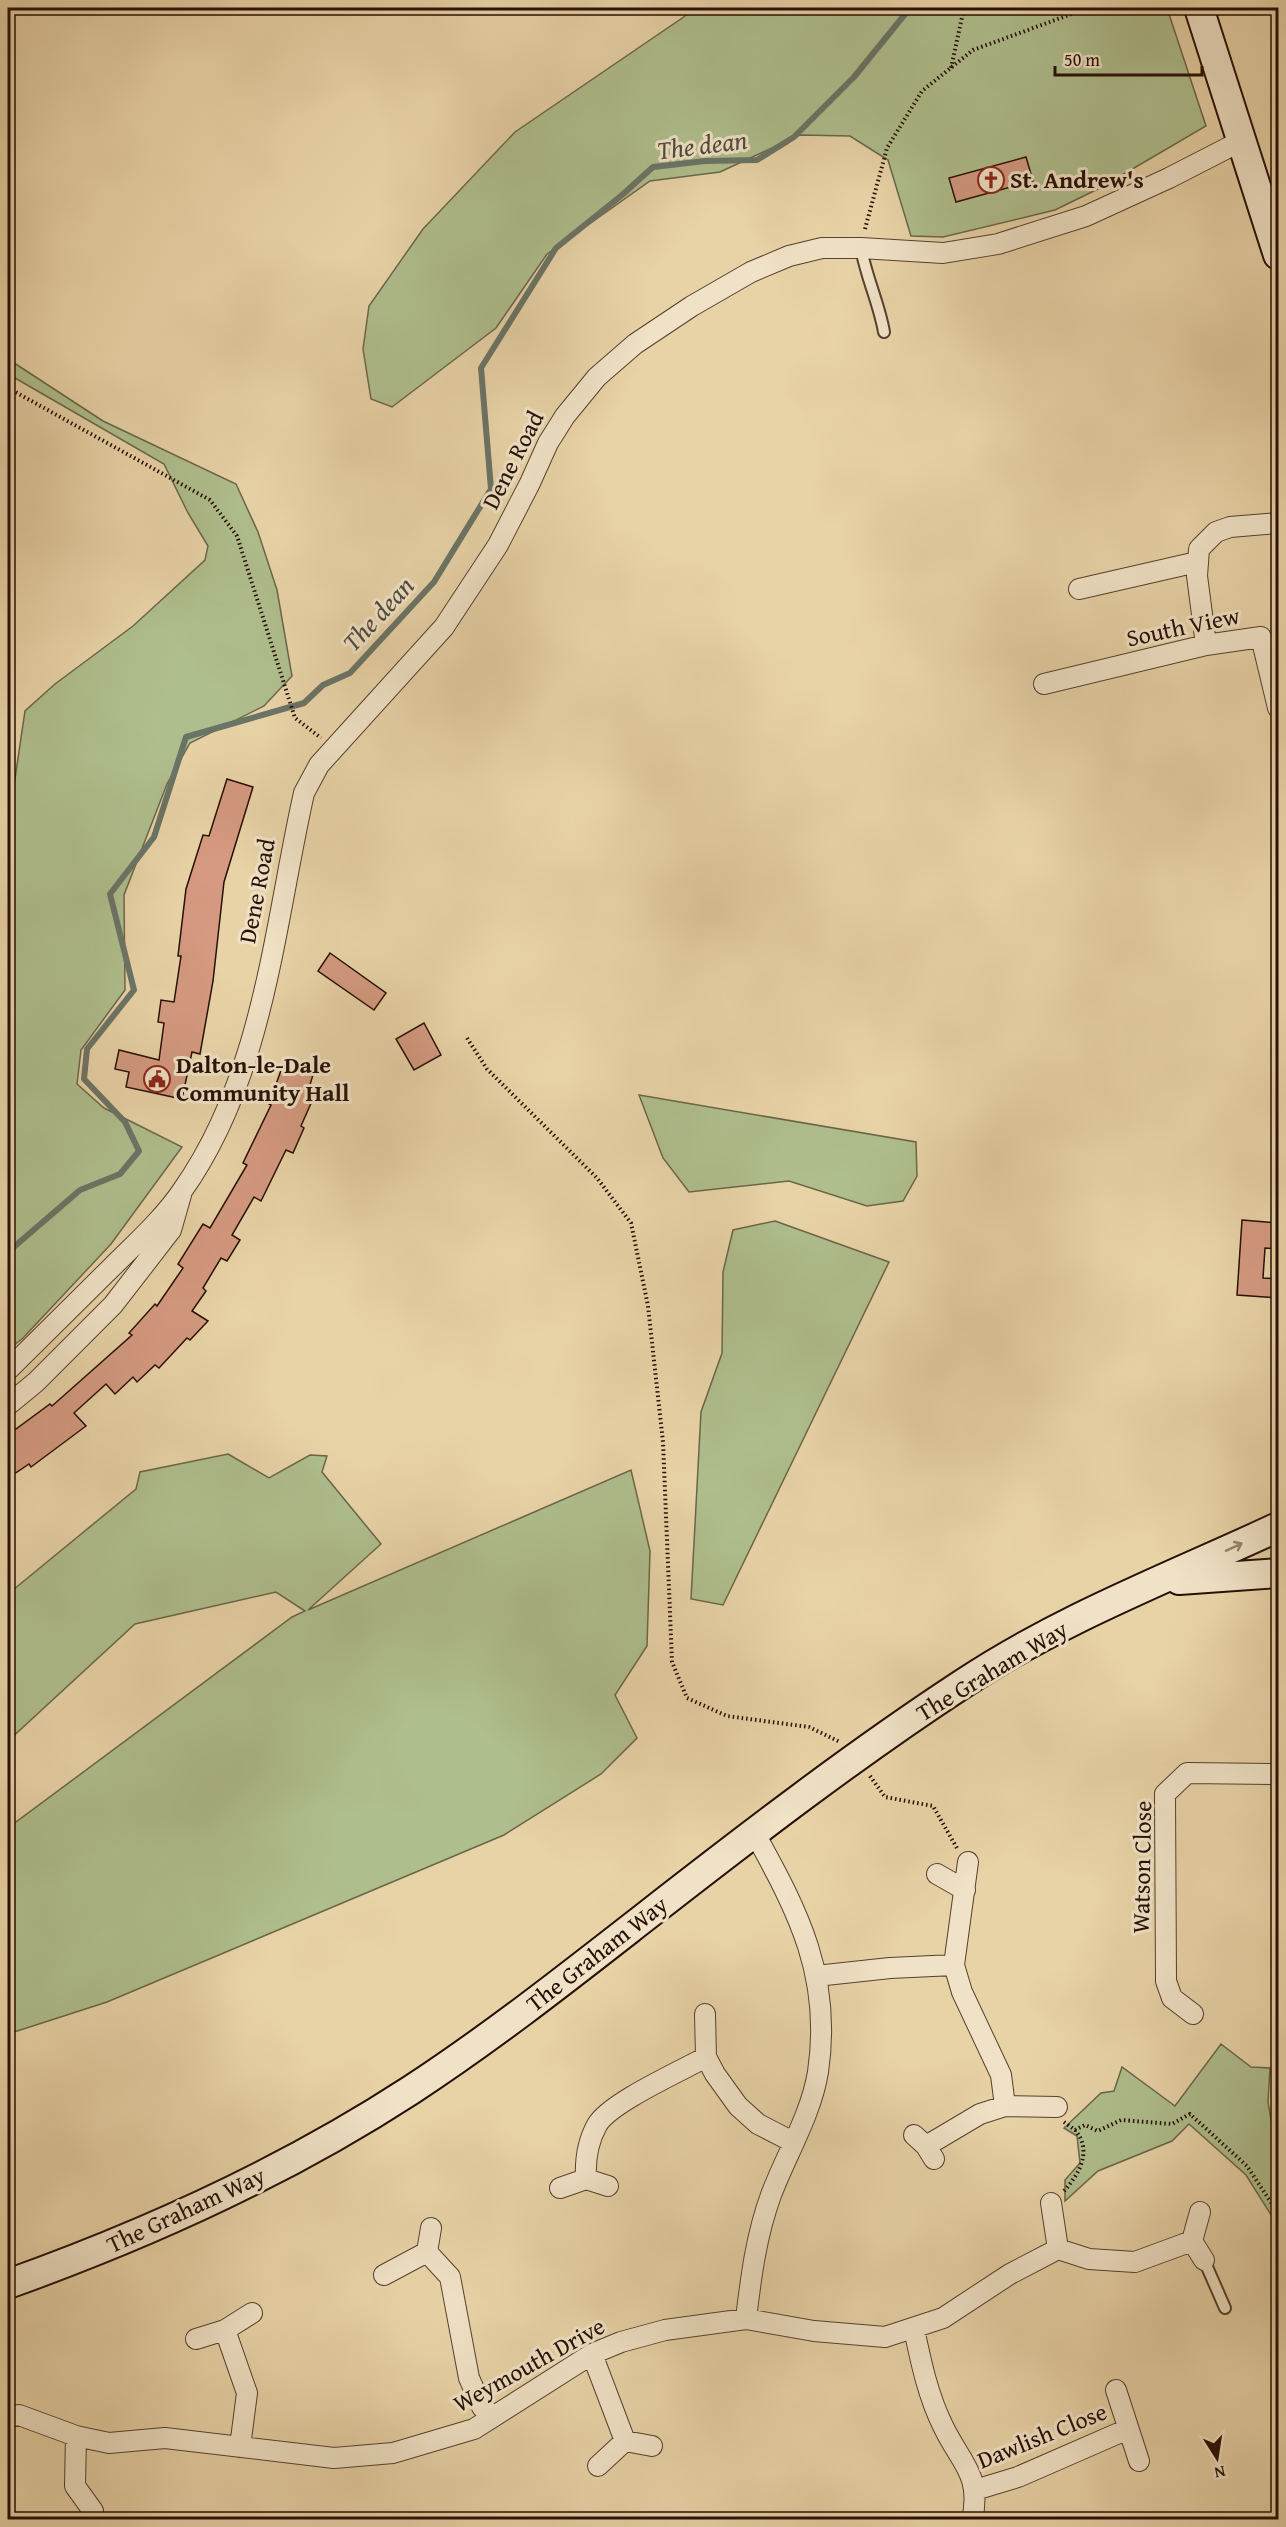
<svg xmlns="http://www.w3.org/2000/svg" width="1286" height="2527" viewBox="0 0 1286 2527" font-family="'Gentium Book Plus',serif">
  <rect width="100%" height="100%" fill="#e8d3a7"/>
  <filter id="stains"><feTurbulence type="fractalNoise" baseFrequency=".00333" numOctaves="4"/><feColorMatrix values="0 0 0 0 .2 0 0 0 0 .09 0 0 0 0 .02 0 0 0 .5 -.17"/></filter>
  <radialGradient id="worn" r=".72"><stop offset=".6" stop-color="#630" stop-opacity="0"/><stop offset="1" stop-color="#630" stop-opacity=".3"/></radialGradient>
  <path fill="#afbe8d" stroke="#6a664a" stroke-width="1.5" d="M697,8H1167L1206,126L1100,188L1055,210L943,237L911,236L888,160L850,136L800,135L720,172L650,181L547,254L496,328L392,407L371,399L363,349L369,306L423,229L515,132Z
    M8,359L103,421L236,484L258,532L277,590L292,676L264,706L190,743L167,784L124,895L125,990L81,1050L77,1084L104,1108L182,1147L111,1244L23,1338L8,1350V826L25,711L55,684L133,626L205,560L208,546L188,513L164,464L8,374Z
    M639,1095L916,1142L917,1176L903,1201L867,1206L789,1181L689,1192L663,1158Z
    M775,1221L889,1262L723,1605L691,1599L701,1412L722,1353L723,1272L733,1230Z
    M228,1454L269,1478L310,1455L327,1456L322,1472L381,1544L308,1610L631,1470L650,1551L647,1646L615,1695L637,1738L601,1774L504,1835L107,2002L8,2034V1828L292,1617L305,1611L276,1592L135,1624L8,1741V1594L136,1489L140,1472Z
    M1221,2044L1251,2067L1270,2068L1268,2102L1271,2120L1278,2121V2226L1246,2175L1189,2124L1172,2141L1098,2171L1065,2201V2180L1080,2163L1077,2136L1064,2128L1101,2093L1114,2091L1122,2067L1175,2106Z"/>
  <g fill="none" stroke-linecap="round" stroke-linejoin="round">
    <path stroke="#6a7466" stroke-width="6" d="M8,1252L80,1190L120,1174L139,1151L125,1122L84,1079L87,1049L134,990L110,894L154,837L186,737L304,703L323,685L350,673L434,582L491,489L481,368L556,248L622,195L653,167L705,161L757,160L794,137L854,77L910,8"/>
  </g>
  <path fill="#d59a81" stroke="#260f06" stroke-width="1.5" d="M1026,157L1033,181L956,202L949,178Z
    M227,779L253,787L224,882L213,981L200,1054L192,1052L182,1099L126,1087L129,1072L115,1069L119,1050L159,1060L164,1023L158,1022L161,1000L174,1002L181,956H178L186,889L203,835L209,836Z
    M330,953L386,993L374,1010L318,971Z
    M424,1023L441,1055L414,1070L396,1039Z
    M285,1059L315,1068L306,1098L312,1101L301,1126L304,1128L293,1153L286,1150L261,1201L254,1197L232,1235L240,1240L227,1261L221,1258L203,1288L206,1291L192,1311L208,1321L190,1340L187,1338L159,1368L155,1365L137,1382L133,1377L115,1394L106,1384L74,1413L86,1426L31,1467L29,1464L8,1478V1435L50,1404L52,1406L132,1335L129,1333L155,1304L157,1306L183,1268L178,1264L203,1224L210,1228L247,1165L243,1163L271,1105L269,1104Z
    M1242,1220L1278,1223V1249L1265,1248L1263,1278L1278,1279V1298L1237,1295Z"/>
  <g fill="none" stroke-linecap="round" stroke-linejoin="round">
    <defs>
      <path id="lane" d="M861,248C866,277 879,303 884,332
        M1204,2260L1225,2308"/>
      <path id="street" d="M1079,589L1197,562
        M1206,645L1197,576L1199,549L1216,532L1230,527L1278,523
        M1044,684L1206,645L1261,637L1278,708
        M8,1370C42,1336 77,1302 111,1268C135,1244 163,1219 182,1191C264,1075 274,927 304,793L319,765L444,627L498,545L530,483L548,443L565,416L597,377L635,344L692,306L751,272L789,256L822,248H861L943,253L998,244L1086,216L1169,178L1243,140
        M8,1405L36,1382L113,1305L171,1230L181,1195
        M937,1874L965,1890
        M816,1976L890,1968L954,1965
        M705,2014L706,2057L715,2074L738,2106L758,2124L793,2142
        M1193,2014L1172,1998L1166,1981L1165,1794L1187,1773L1278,1774
        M1005,2106L1057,2107
        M914,2135L926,2146L934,2159
        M926,2146L980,2114L1005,2106L1001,2075L962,1992L954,1965L968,1862
        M586,2179C585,2160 588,2141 597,2125C609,2103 681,2071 706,2057
        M560,2188L586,2179L608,2186
        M1051,2203L1058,2249
        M1200,2212L1192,2241L1204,2260
        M431,2228L427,2252L450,2277L469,2378L482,2407L493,2416
        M384,2275L427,2252
        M746,2319C751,2277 756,2236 771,2195C786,2155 811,2115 818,2072C832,1977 799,1913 754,1832
        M914,2329C921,2362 928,2396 943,2426C961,2464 982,2474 972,2520
        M225,2330L247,2393L240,2447
        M196,2339L225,2330L252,2313
        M592,2354L625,2441
        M1116,2390L1139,2461
        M8,2417L19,2415L76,2436L109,2443L165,2438L334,2458L393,2453L474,2429L592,2354L621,2342L665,2330L746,2319L814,2331L885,2337L943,2318L1010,2274L1058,2249L1089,2259L1135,2262L1192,2241
        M76,2436L75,2486L93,2511
        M598,2466L625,2441L652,2446
        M975,2490L1018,2477L1128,2429"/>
      <path id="secondary" d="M1199,8L1278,255
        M1179,1580L1278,1573
        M8,2284C148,2234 285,2172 411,2090C492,2037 568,1977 645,1917C749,1836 854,1755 964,1683C1062,1618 1173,1576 1278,1527"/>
    </defs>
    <use href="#lane" stroke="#56402e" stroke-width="14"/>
    <use href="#street" stroke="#56402e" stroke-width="22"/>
    <use href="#secondary" stroke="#260f06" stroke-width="32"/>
    <path stroke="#260f06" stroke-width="4" stroke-dasharray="1.5 3" stroke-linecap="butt" d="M951,68L964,8
      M865,229L887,148L922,91L973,50L1088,8
      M8,388L210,500L237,536L295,718L321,738
      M467,1038L487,1069L597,1178L631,1223L648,1306L663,1442L672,1662L687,1698L727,1716L809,1727L840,1742
      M870,1776L885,1797L933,1806L958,1850
      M1064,2122L1075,2130L1085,2125L1098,2131L1121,2120L1172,2124L1190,2114L1247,2166L1278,2213
      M1064,2191C1079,2174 1093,2151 1075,2130"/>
    <use href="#lane" stroke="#f0e2c6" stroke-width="10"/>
    <use href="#street" stroke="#f0e2c6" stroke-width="20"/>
    <use href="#secondary" stroke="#f0e2c6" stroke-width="28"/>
  </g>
  <defs><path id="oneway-shaft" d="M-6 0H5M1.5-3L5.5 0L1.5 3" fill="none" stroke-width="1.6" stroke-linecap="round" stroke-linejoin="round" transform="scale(1.5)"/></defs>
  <use stroke="#958370" href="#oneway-shaft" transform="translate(1234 1547) rotate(-25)"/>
  <defs>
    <symbol id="church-ring" viewBox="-11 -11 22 22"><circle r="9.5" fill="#f0e2c6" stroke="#8f2418" stroke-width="1.5"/><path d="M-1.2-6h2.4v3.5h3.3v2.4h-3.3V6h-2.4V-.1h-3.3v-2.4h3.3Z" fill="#8f2418"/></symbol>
    <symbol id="civic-ring" viewBox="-11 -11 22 22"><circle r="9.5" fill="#f0e2c6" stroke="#8f2418" stroke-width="1.5"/><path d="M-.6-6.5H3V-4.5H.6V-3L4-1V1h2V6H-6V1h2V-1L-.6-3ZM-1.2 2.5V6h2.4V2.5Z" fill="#8f2418"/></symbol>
  </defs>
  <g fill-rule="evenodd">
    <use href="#church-ring" x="976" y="165" width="30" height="30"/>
    <use href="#civic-ring" x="142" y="1064" width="30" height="30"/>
  </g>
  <g text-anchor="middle" stroke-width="6" stroke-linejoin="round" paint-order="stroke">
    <g font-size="24" font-weight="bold" fill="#260f06" stroke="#f0e2c6" text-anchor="start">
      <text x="1010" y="188">St. Andrew's</text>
      <text x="176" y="1073">Dalton-le-Dale<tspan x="176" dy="28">Community Hall</tspan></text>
    </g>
    <g font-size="24" fill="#260f06" stroke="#f0e2c6">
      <text transform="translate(513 460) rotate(-63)" y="8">Dene Road</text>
      <text transform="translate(1183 627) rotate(-12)" y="8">South View</text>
      <text transform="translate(257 891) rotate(-79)" y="8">Dene Road</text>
      <text transform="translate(992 1671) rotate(-31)" y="8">The Graham Way</text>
      <text transform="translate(1142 1867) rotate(-89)" y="8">Watson Close</text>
      <text transform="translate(597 1954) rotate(-38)" y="8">The Graham Way</text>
      <text transform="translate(186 2210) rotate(-25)" y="8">The Graham Way</text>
      <text transform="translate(529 2365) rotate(-29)" y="8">Weymouth Drive</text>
      <text transform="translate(1042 2436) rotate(-22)" y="8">Dawlish Close</text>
    </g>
    <g font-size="26" font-style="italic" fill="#4e4a3e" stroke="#f0e2c6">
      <text transform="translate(702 145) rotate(-7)" y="9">The dean</text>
      <text transform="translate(378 614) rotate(-47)" y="9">The dean</text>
    </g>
  </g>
  <rect width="1286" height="2527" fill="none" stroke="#e8d3a7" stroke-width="30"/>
  <rect x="9" y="9" width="1268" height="2509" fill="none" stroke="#260f06" stroke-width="3"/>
  <rect x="15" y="15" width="1256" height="2497" fill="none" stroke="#260f06" stroke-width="1.5"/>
  <g transform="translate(1217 2458) rotate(168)" stroke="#f0e2c6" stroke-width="4.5" paint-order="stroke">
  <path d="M0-4.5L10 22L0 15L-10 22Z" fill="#260f06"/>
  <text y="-9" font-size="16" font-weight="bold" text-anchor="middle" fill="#260f06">N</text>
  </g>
  <path d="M1055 66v9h147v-9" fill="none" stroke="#260f06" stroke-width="3"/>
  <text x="1064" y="66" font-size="18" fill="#260f06" stroke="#f0e2c6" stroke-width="4.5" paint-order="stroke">50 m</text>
  <rect width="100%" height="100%" filter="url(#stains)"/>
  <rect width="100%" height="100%" fill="url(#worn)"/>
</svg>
